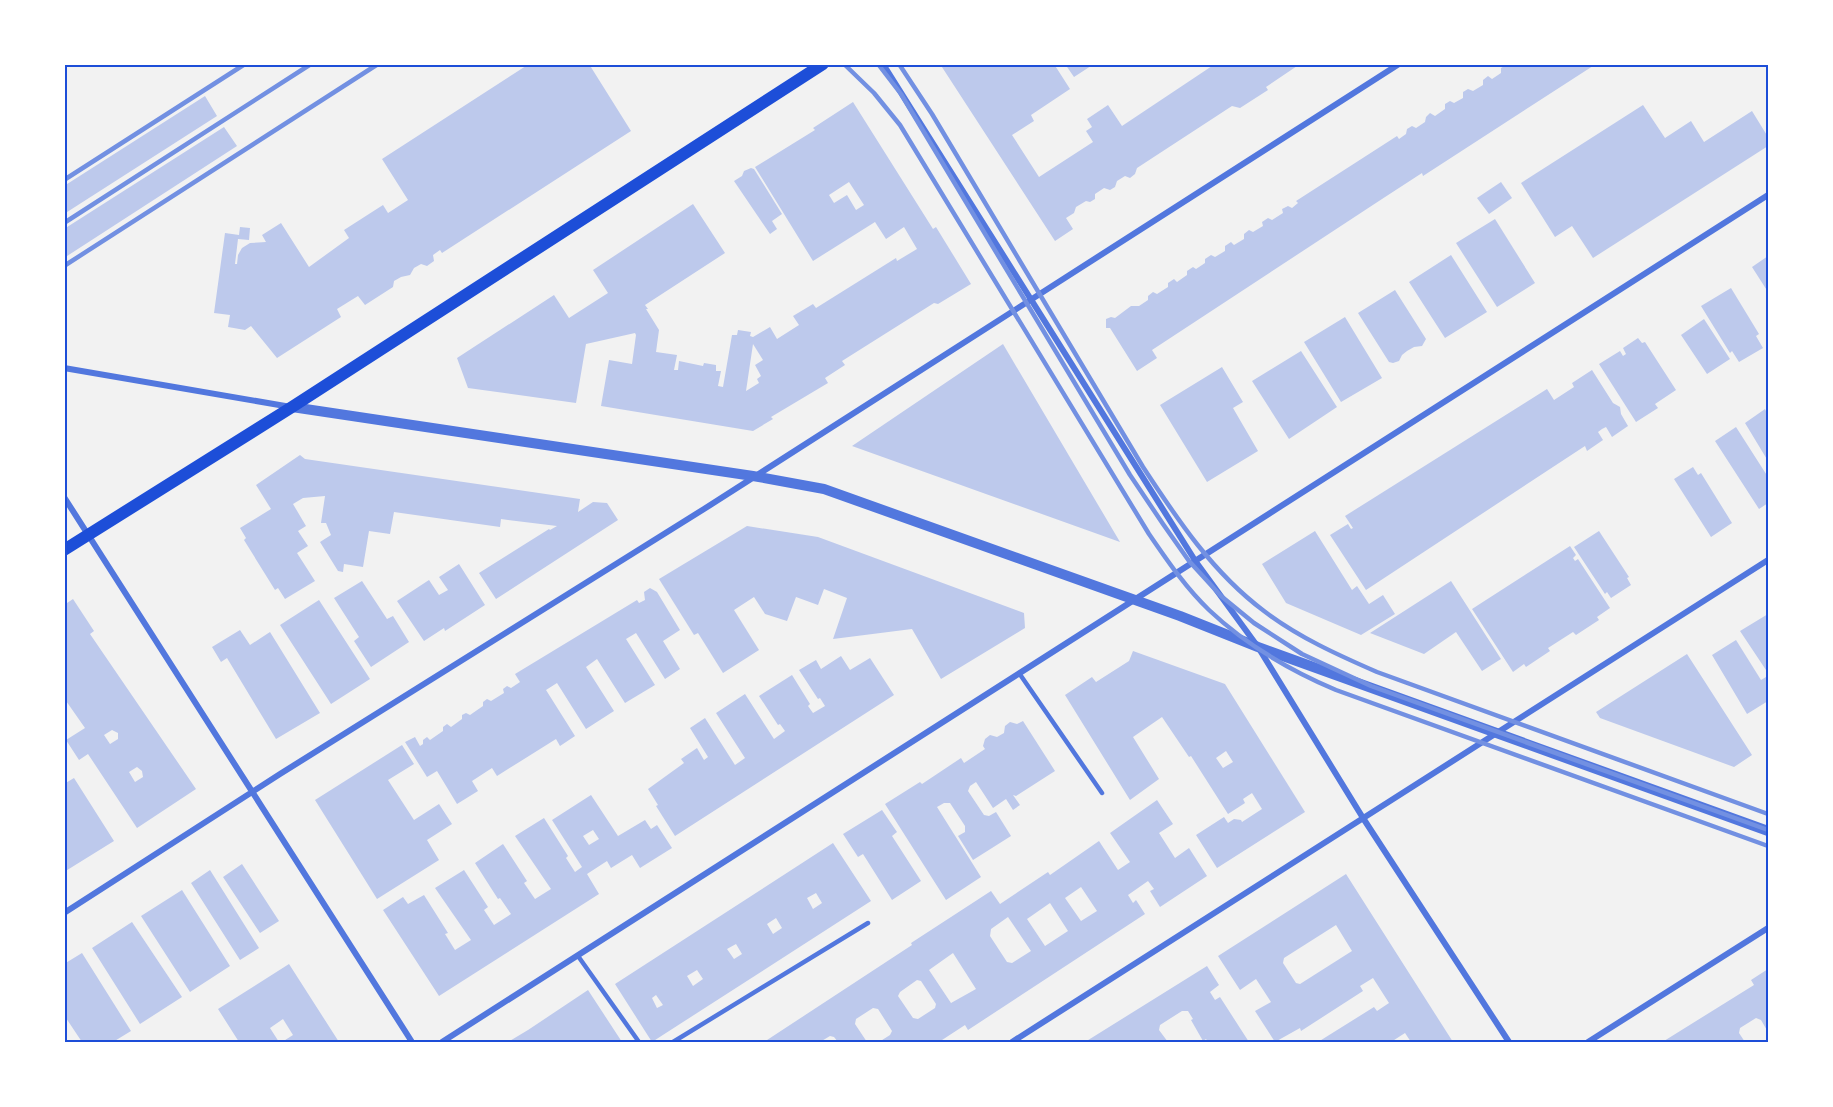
<svg xmlns="http://www.w3.org/2000/svg" width="1833" height="1107" viewBox="0 0 1833 1107" font-family="Signika,sans-serif">
  <rect width="100%" height="100%" fill="#f2f2f2"/>
  <path fill="#bdc9ec" fill-rule="evenodd" d="M529,64H589L631,131L442,253L440,250L433,255L434,261L427,266L421,264L414,268L410,275L401,277L394,281L393,287L365,305L358,296L337,309L341,317L277,358L251,326L245,330L228,327L230,315L214,313L225,233L239,235L240,227L250,228L249,240L238,239L235,264H237L238,255L242,248L250,243L266,242L262,235L281,223L309,267L349,238L344,230L383,205L388,213L408,200L382,159Z
    M940,64H1054L1070,89L1031,115L1034,121L1012,135L1039,177L1093,142L1086,131L1092,127L1087,119L1108,105L1122,126L1215,64H1300L1266,87L1268,90L1240,108L1232,106L1137,168L1135,174L1130,178L1125,176L1117,181L1115,187L1110,190L1104,188L1095,194V199L1090,202L1086,201L1076,207L1074,213L1066,218L1073,229L1055,241Z
    M1065,64H1094L1074,77Z
    M1514,64H1596L1423,176L1422,173L1382,199L1152,350L1157,358L1137,371L1110,328H1106V319L1111,317L1115,318L1131,306H1139L1148,300V296L1153,292L1157,294L1168,287V283L1174,279L1177,282L1187,275V271L1193,267L1196,269L1205,263V259L1211,255L1215,257L1225,251V246L1231,242L1234,245L1244,239V234L1249,230L1253,232L1263,226L1262,222L1268,218L1272,220L1283,213L1282,209L1288,206L1292,208L1298,203L1296,201L1397,136L1399,139L1406,134L1407,129L1412,126L1416,128L1425,122L1426,117L1430,113L1435,116L1445,109V104L1450,101L1454,103L1463,98V92L1468,89L1473,91L1483,85V80L1488,76L1492,79L1501,73V68L1506,65L1510,67Z
    M205,96L217,116L64,214V186Z
    M853,102L933,229L936,227L971,284L938,304L934,303L842,361L845,365L825,378L828,383L771,417L773,419L753,431L601,406L609,360L632,364L636,335L635,333L586,344L576,403L468,388L457,358L554,295L569,318L608,293L593,270L693,204L725,253L645,305L648,309H646L659,330L656,352L677,355L674,370H678L679,361L703,366L704,363L716,365V371H721L718,386L723,387L732,335H737L738,330L751,332L750,336L753,337L770,327L777,339L799,325L793,316L813,304L816,308L896,258L897,261L917,249L904,227L886,239L875,222L813,261L755,167L815,130L813,128ZM849,182L864,205L856,210L847,195L834,203L829,195ZM753,344L763,360L755,365L761,376L757,379L759,383L746,391Z
    M1643,105L1665,138L1691,121L1704,142L1752,111L1768,137V146L1593,258L1572,226L1555,237L1521,183Z
    M224,127L237,146L64,258V229Z
    M751,168L754,169L782,214L772,221L777,229L770,234L734,181L742,176L744,171Z
    M1501,182L1512,198L1489,214L1477,198Z
    M1495,219L1535,283L1497,307L1456,243Z
    M1451,255L1487,312L1445,338L1409,282Z
    M1768,256V292L1752,267Z
    M1731,288L1759,334L1756,336L1763,348L1739,362L1732,351L1730,353L1701,306Z
    M1395,290L1426,339L1422,346L1414,347L1407,351L1402,355L1399,361L1393,363L1389,362L1358,313Z
    M1345,317L1382,378L1341,402L1304,342Z
    M1704,319L1730,359L1707,374L1681,335Z
    M1638,338L1642,343L1645,342L1676,390L1655,404L1658,408L1636,422L1599,364L1620,351L1623,356L1626,354L1623,348Z
    M1003,344L1120,542L852,446Z
    M1301,351L1337,407L1289,439L1252,381Z
    M1222,367L1243,402L1233,408L1258,451L1207,482L1160,405Z
    M1592,370L1613,403L1620,407L1621,414L1628,426L1612,437L1606,427L1602,429L1598,432L1603,440L1587,451L1585,446L1366,590L1330,535L1348,524L1351,529L1353,528L1345,516L1547,389L1554,400L1574,387L1572,383Z
    M1765,409L1768,415V461L1745,423Z
    M1736,427L1768,477V503L1759,509L1715,441Z
    M300,455L305,459L580,499L578,512L593,502L607,503L618,520L496,599L479,573L549,529L550,530L557,526L501,519L500,527L394,512L390,534L369,531L363,567L344,564L343,572L338,571L320,542L331,535L326,523H321L325,496L303,498L293,504L306,526L298,531L308,546L297,553L315,581L285,599L278,588L275,590L244,540L246,538L240,528L271,509L256,485Z
    M1693,467L1698,475L1701,473L1732,523L1711,537L1674,479Z
    M747,526L818,537L1024,613L1025,628L941,679L912,629L833,639L847,598L824,589L818,605L796,597L787,621L765,614L754,597L734,610L759,650L723,673L698,633L694,635L659,579Z
    M1315,531L1352,590L1357,586L1369,604L1383,595L1395,614L1361,635L1286,603L1262,564Z
    M1599,531L1629,577L1627,578L1631,585L1611,598L1607,592L1605,594L1574,547Z
    M1570,546L1576,555L1573,558L1575,561L1578,559L1610,608L1597,617L1599,620L1576,635L1573,632L1548,648L1550,651L1526,667L1524,664L1513,672L1472,609Z
    M459,564L485,605L445,631L444,628L424,641L397,601L429,580L439,595L448,590L439,577Z
    M362,581L387,619L393,616L409,642L371,667L354,641L359,637L334,598Z
    M1451,581L1501,659L1482,671L1456,632L1424,654L1370,633Z
    M650,588L657,592L680,630L663,641L680,669L665,679L636,633L626,639L655,685L625,703L597,659L586,667L614,711L586,729L557,683L546,690L575,736L560,746L556,739L497,776L492,768L472,781L478,791L457,804L437,771L427,777L405,742L415,737L420,746L423,744V740L427,737L430,740L443,731V727L447,724L451,727L462,719V715L466,713L470,715L483,706V702L487,699L491,701L504,693L503,689L507,686L511,688L520,682L515,674L637,600L639,603L645,600L644,592Z
    M73,599L94,631L90,634L196,789L137,828L88,754L79,760L66,740L85,728L64,698V605ZM112,730L118,733V739L110,744L104,735ZM137,767L142,771L143,777L135,782L129,772Z
    M319,600L370,679L331,704L280,625Z
    M1768,614V673L1740,631Z
    M240,630L250,645L270,632L320,713L276,739L227,658L221,662L212,647Z
    M1736,640L1761,680L1766,677L1768,680V701L1747,714L1712,655Z
    M1133,651L1225,684L1305,812L1217,868L1196,835L1224,817L1228,823L1234,819L1241,820L1242,822L1262,809L1252,793L1243,799L1245,803L1228,814L1191,756L1189,757L1162,717L1133,737L1159,779L1130,800L1065,695L1092,677L1096,682L1129,661ZM1226,751L1233,762L1223,768L1216,758Z
    M1687,654L1752,755L1734,767L1600,718L1596,712Z
    M841,656L850,670L870,658L894,695L675,836L656,806L658,805L648,789L684,763L681,759L697,748L704,760L708,757L690,728L705,718L735,765L745,758L716,713L745,694L774,739L785,731L780,724L778,725L759,696L792,675L810,704L808,706L813,713L825,706L820,698L818,699L799,670L816,660L821,669Z
    M1023,721L1055,771L1016,796L1013,795L1020,805L1013,810L1006,799L993,808L976,782L970,786L968,791L984,815L989,816L996,812L1011,836L973,860L958,836L965,832V826L950,803H944L937,807L981,877L946,900L885,804L920,782L922,784L961,758L964,763L985,749L983,746L985,739L990,735L997,737L1004,733L1005,726L1010,722L1017,724Z
    M402,745L414,764L388,780L414,820L439,804L452,824L427,840L439,860L377,899L315,800Z
    M74,778L114,841L64,872V835L67,830L64,827V784Z
    M591,795L618,836L645,820L651,829L657,825L672,848L640,868L632,855L611,868L607,861L587,874L599,894L439,996L383,910L403,897L408,904L424,895L448,933L445,934L455,950L471,940L435,888L464,870L488,907L484,910L494,925L511,914L500,898L498,899L475,863L503,844L527,881L524,883L535,899L551,889L515,836L544,818L568,856L566,858L575,872L582,867L552,820ZM593,830L599,839L589,845L583,836Z
    M1157,800L1173,824L1159,833L1175,858L1189,848L1207,876L1160,907L1150,891L1154,889L1148,881L1128,895L1133,903L1136,900L1145,914L968,1030L965,1025L939,1042H879L890,1035L892,1031L878,1009L873,1008L856,1019L855,1024L867,1042H838L834,1037L830,1036L820,1042H764L912,945L911,943L991,891L1000,904L1048,872L1050,875L1099,841L1118,870L1130,862L1110,833ZM1081,887L1097,911L1081,921L1065,898ZM1050,903L1068,931L1045,946L1027,919ZM1008,917L1031,951L1012,963L1007,962L990,936L991,929ZM953,953L976,989L951,1003L929,970ZM917,980L921,981L936,1004L935,1008L918,1019L913,1018L898,996L900,992Z
    M882,810L897,832L892,836L921,881L892,900L863,854L858,857L843,834Z
    M833,843L871,901L652,1042L615,984ZM816,893L822,903L813,909L807,898ZM776,918L782,928L773,934L767,924ZM736,944L742,954L734,959L727,949ZM697,970L703,979L693,986L687,976ZM656,995L663,1005L657,1008L652,998Z
    M242,864L279,921L260,933L223,877Z
    M210,870L259,948L240,960L191,883Z
    M1346,874L1409,973L1453,1042H1411L1405,1033L1391,1042H1318L1374,1007L1377,1011L1389,1003L1373,978L1360,986L1363,991L1301,1031L1300,1028L1275,1042L1255,1011L1271,1002L1256,979L1240,990L1218,956ZM1336,925L1352,951L1300,984L1296,983L1283,963L1284,958Z
    M182,890L230,966L190,992L141,916Z
    M132,922L182,997L140,1024L92,948Z
    M82,953L131,1031L113,1042H82L64,1015V964Z
    M289,964L339,1042H282L293,1035L283,1019L270,1028L279,1042H239L218,1009Z
    M1207,966L1219,985L1210,992L1215,1000L1220,997L1249,1042H1208L1206,1039L1203,1041L1191,1020L1193,1019L1188,1011H1182L1160,1025L1159,1030L1168,1042H1085Z
    M1768,969V1032L1761,1020L1756,1018L1740,1028L1739,1033L1745,1042H1665L1664,1041L1754,985L1751,980Z
    M588,990L622,1042H508L528,1030Z"/>
  <g fill="none" stroke-linecap="round" stroke-linejoin="round">
    <path stroke="#5277de" stroke-width="4.5" d="M1019,673L1102,793
      M578,956L639,1042
      M673,1042L868,923"/>
    <path stroke="#5277de" stroke-width="6" d="M883,64L1196,562L1258,647L1363,818L1509,1042
      M64,368L291,407
      M64,497L412,1042
      M64,913L280,774L704,509L1399,64
      M442,1042L1768,195
      M1012,1042L1768,560
      M1588,1042L1768,928"/>
    <path stroke="#5277de" stroke-width="10" d="M292,407L753,476L824,489L1180,616L1258,647L1768,831"/>
    <path stroke="#1d4ed8" stroke-width="12" d="M64,550L292,407L823,64"/>
    <path stroke="#7290e2" stroke-width="4.5" d="M844,64L874,93L900,125L1149,534C1167,560 1185,587 1209,610C1246,645 1289,670 1336,690L1768,846
      M878,64L901,94L1130,475L1163,524L1189,561L1221,596L1254,623L1302,654L1371,686L1768,830
      M899,64L932,114L1143,467C1177,519 1213,573 1264,611C1298,637 1338,655 1377,672L1768,814
      M64,180L245,64
      M64,223L311,64
      M64,266L378,64"/>
  </g>
  <rect width="1833" height="1107" fill="none" stroke="#ffffff" stroke-width="132"/>
  <rect x="66" y="66" width="1701" height="975" fill="none" stroke="#1d4ed8" stroke-width="2"/>
</svg>
